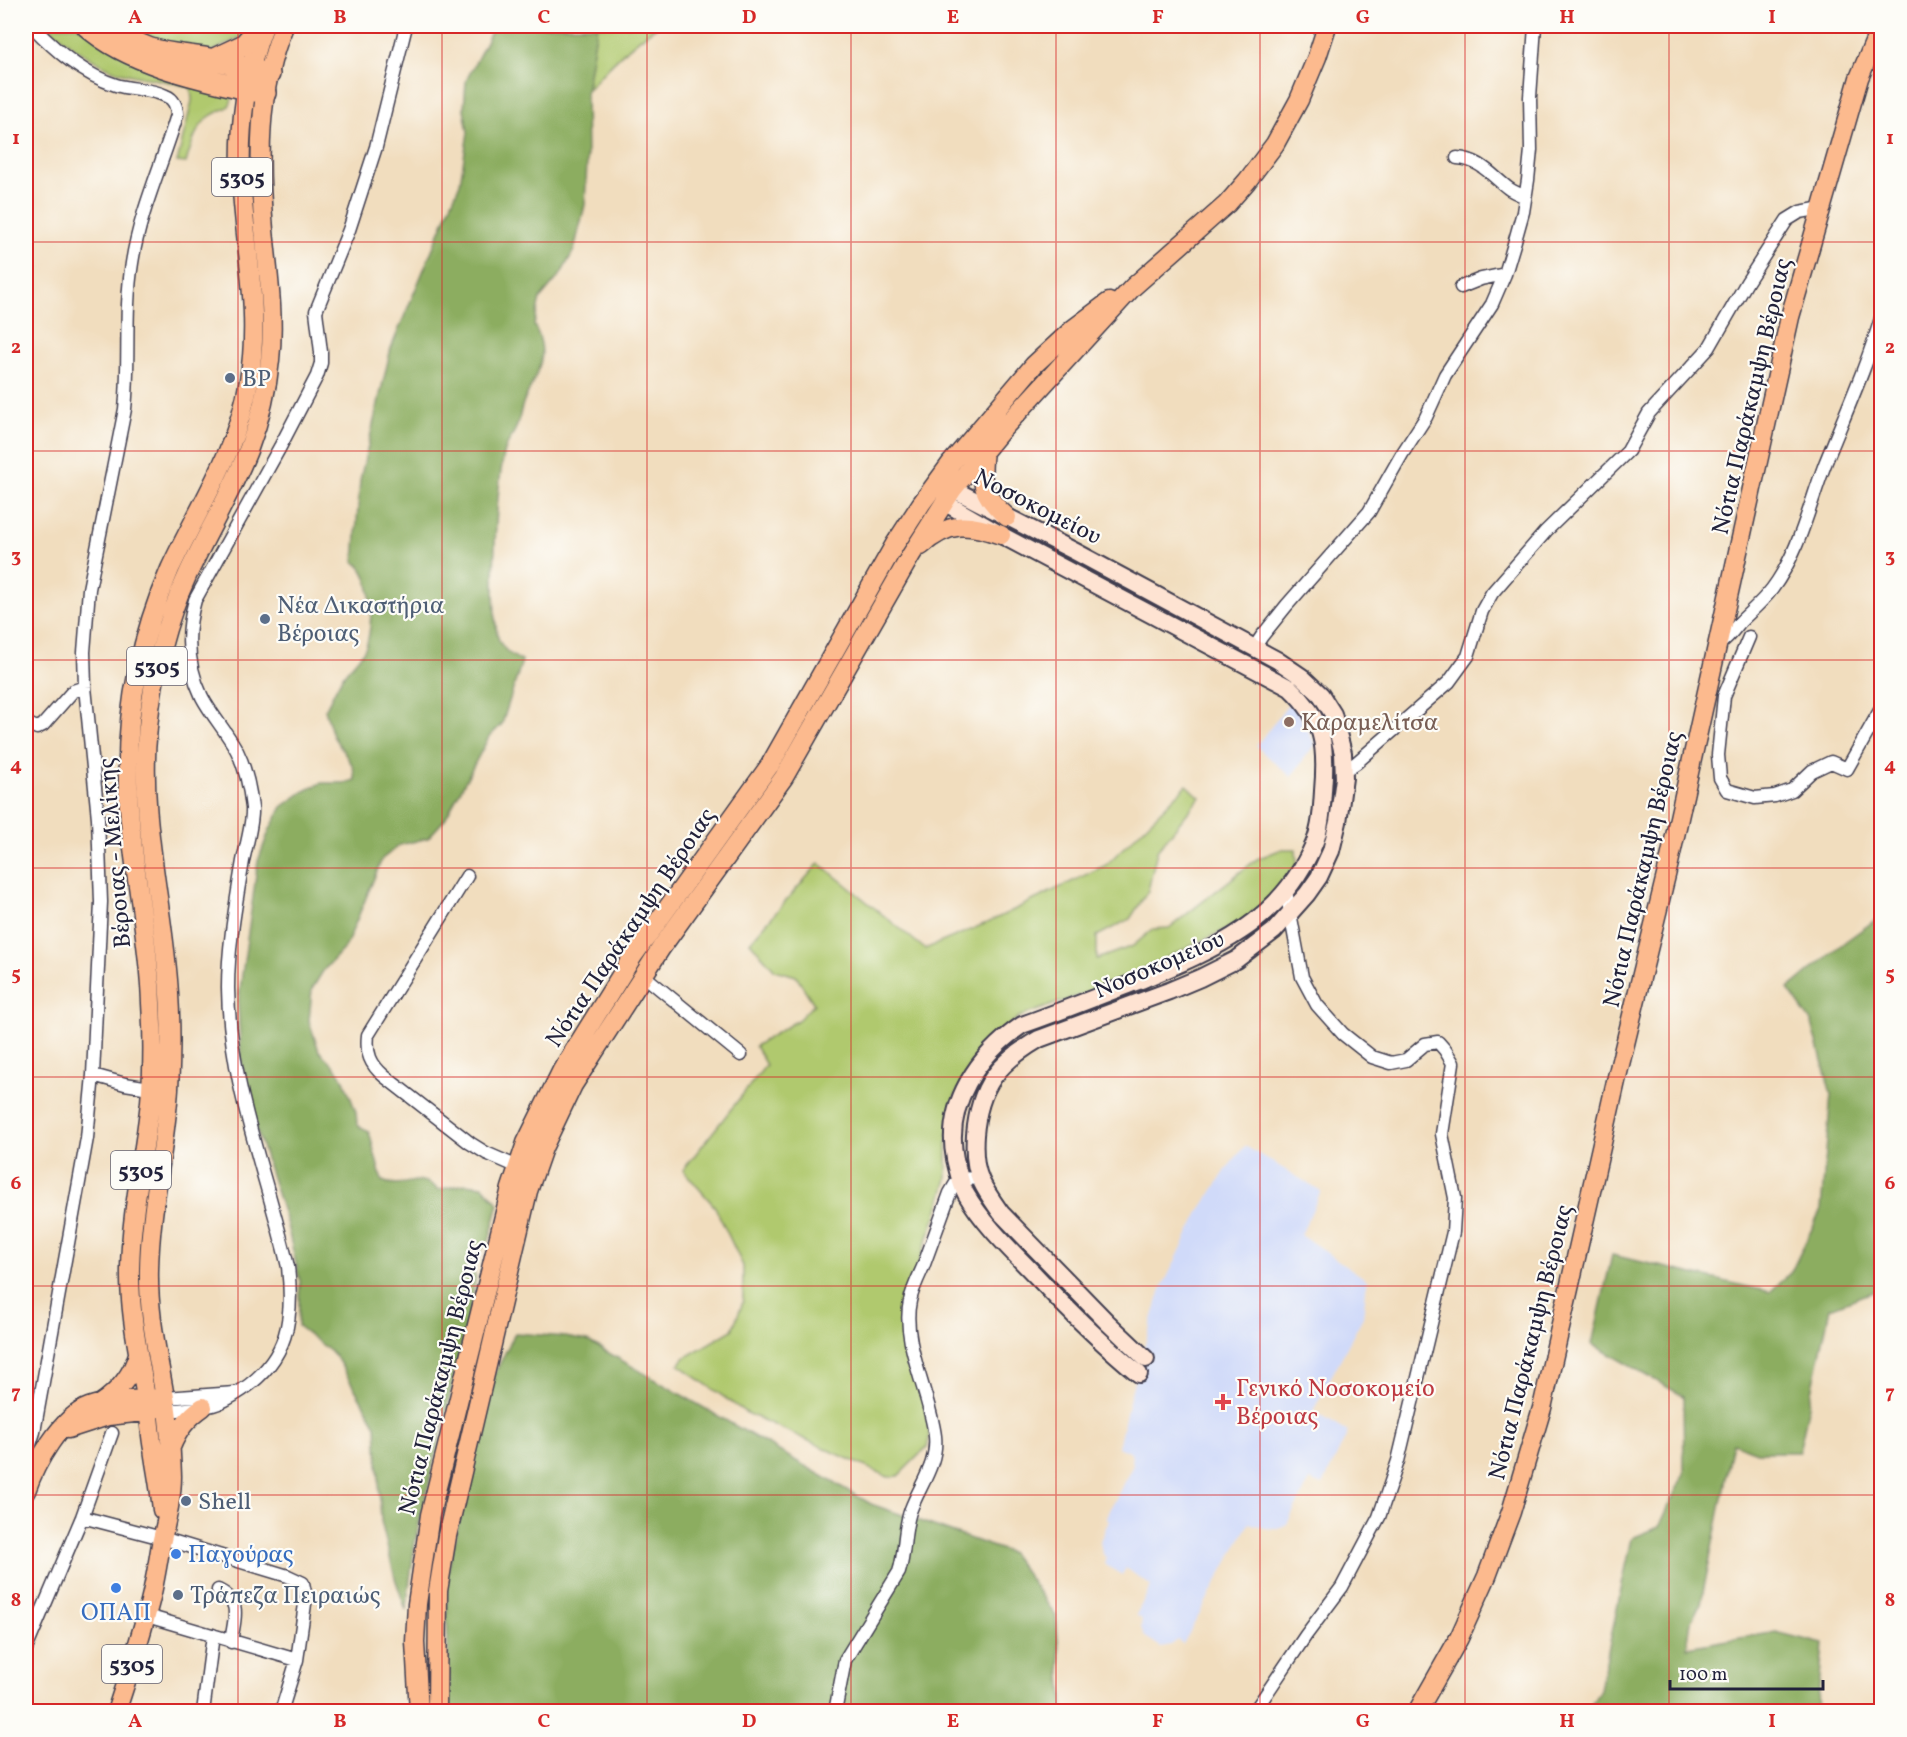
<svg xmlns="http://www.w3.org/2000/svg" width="1907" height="1737" viewBox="0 0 1907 1737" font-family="Vollkorn,serif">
  <rect width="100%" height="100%" fill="#fdfcf7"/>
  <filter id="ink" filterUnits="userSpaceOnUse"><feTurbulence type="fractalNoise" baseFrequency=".0167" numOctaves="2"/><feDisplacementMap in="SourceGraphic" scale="12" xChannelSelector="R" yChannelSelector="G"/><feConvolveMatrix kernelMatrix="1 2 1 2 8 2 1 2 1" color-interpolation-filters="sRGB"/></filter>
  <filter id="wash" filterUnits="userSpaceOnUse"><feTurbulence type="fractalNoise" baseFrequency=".008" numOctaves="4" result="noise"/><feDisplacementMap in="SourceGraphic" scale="24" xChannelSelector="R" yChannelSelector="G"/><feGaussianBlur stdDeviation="1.35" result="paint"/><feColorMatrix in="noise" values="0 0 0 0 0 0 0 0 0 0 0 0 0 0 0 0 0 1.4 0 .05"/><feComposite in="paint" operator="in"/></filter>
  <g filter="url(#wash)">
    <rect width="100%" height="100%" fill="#f1ddbe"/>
    <path fill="#d0daf9" d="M1292,700L1315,744L1291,777L1256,746Z
      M1245,1146L1321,1191L1301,1235L1367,1280L1363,1317L1313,1411L1348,1432L1323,1485L1310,1480L1287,1524L1277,1529L1265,1528L1249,1523L1183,1644L1178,1640L1171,1645L1161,1647L1144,1636L1141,1627L1142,1619L1136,1615L1151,1586L1126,1568L1122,1575L1104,1564L1106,1557L1102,1553L1100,1541L1109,1521L1106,1518L1133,1465L1131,1453L1118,1447L1131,1393L1160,1292L1200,1210L1228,1167Z"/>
    <path fill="#b0c96e" stroke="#697654" stroke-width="1.5" d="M48,26H78L233,92C231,114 223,106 209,117C195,128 191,146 186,163L177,162L192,101L191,88C170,80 145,79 123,73C98,67 67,43 48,26Z
      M128,26H250L245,35L213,51L162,47Z
      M597,26H658C631,43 607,67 586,92Z
      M1187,785L1200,797L1157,851L1148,891L1130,919L1097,936V959L1133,946L1153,929L1169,928L1257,859L1282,849H1296L1297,865L1268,899L1242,922L1108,985L1019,1017L997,1035L971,1063L953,1101L947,1135V1179L936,1216L906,1296L930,1436L927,1447L898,1476L888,1477L745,1412L679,1365L684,1358L732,1330L743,1302V1266L715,1207L683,1170L766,1065L755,1046L798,1020L814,1004L796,976L775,970L750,942L819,863L925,949L989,922L1106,865Z"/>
    <path fill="#8cad61" stroke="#57684e" stroke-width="1.5" d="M494,26H597L586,92L587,161L585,205L574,250L561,274L540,299L534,325C551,356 537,372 524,401C521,408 520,416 518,423C515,432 509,440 506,448C496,473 489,616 499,640C504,651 512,656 522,661L502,724L489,737L445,819L428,838L400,845L382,859L346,946L323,971L312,989L309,1021L319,1051L333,1065L344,1080L356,1112L357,1125L369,1132L382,1181C404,1191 419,1170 438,1190L465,1184L483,1186L499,1204L489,1241L472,1259V1271L476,1277L470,1310L415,1542L406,1610L395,1578L381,1521L376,1425L335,1355L298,1326L300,1281L287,1225L248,1102L241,1057L238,1004L258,861L269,831L282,807L303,792L321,783H344L355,780L353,766L333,736L325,710C331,699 336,687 343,676C349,666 362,657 366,646C373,626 375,573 354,562L360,480L391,348L460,183L468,132L464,109L466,81Z
      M1881,916V1289L1830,1308L1799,1452H1757L1733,1443L1701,1603L1691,1621L1687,1647L1776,1632L1823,1644L1817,1711H1588L1600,1689L1632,1538L1659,1527L1684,1473L1683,1396L1592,1344L1612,1255L1770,1292L1791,1272L1821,1210L1831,1094L1812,1023L1788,989L1846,941Z
      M515,1333L565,1337L588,1341L871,1504L1011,1553L1056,1616L1064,1711L450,1712L446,1579L491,1381Z"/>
  </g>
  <g filter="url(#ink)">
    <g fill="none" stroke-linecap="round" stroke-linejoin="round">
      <defs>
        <path id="street" d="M1457,158C1480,159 1491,175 1508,188C1513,192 1520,194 1525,197
          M1461,287L1481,279L1505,274
          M1749,637L1724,696L1718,755L1720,778L1727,790L1755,798L1775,796L1792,790L1812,771L1831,762L1847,769L1882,707
          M1718,645C1728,638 1733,631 1740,622C1751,611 1762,602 1772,589C1799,553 1809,506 1825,464C1845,414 1867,366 1882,315
          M1254,648L1262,636L1287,605L1369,512L1402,454L1426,417L1445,375L1492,304L1505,274L1514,244L1523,212L1528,180L1531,150L1530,97L1535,26
          M26,723L37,728L43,725L73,691L85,687
          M1344,771L1356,763L1449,682L1468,656L1482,611L1492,593L1546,531L1628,451L1649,413L1709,348L1747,282L1787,220L1800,212L1822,208
          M467,876L368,1035C366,1053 370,1064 384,1076L470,1143L486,1153L518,1167
          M643,975L741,1055
          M93,1075L125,1084L156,1089
          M165,1398L235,1393
          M167,1411C182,1409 198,1409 213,1405C224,1402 233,1396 242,1390C288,1359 294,1319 288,1267C267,1175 229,1084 228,988C228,946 236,903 243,861C246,846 253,823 252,808C250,789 245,767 237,751C227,732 212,716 202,697C187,666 186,632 195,600L280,447L317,376L321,363V352L316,311L349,230L376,147L406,26
          M26,1457L34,1432L87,1138L93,1075L101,902L98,818L85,687L84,652L89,589L125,409C130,361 124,312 132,263C140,211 162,165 177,115C177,107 174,99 166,96C150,88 132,90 116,85C83,75 55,50 32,26
          M82,1517L162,1538L288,1576L303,1583L306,1597L297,1660L281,1712
          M218,1590C243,1602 234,1618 231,1642
          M147,1616L297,1660
          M26,1649L82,1517L112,1433
          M203,1712L213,1635
          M835,1712L845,1660L899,1572C906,1551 903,1529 911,1509C920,1485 938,1463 935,1436C930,1394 901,1342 910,1301C912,1290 918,1278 923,1267C932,1242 941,1218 950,1193L959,1178L980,1179
          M1254,1712L1306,1635L1342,1587L1379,1517L1398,1461L1453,1232L1455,1198L1442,1134L1453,1063L1445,1050L1438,1042L1425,1044L1406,1060L1391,1063L1372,1057L1343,1034L1317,1005L1302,977L1286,891"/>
        <path id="secondary" d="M953,489L1076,552L1277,660L1302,677L1321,695L1333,714L1343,753L1344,778L1338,822L1331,851L1319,877L1307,894L1274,931L1236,960L1200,978L1169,991L1039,1039C998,1063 979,1086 975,1135C974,1149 975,1168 981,1181C986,1192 994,1203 1001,1213L1107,1322L1146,1359
          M944,502L1001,535L1290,688C1324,720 1327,745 1323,791C1322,808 1321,828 1314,844C1281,922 1214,950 1141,980C1101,995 1062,1011 1022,1025C978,1055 944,1104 955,1159C958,1171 960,1183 966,1194C984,1225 1012,1251 1037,1277C1069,1311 1102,1344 1139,1374"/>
        <path id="primary" d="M984,451C980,484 982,495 1007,517
          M921,546C949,521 968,523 1001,535
          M100,1404C119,1391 132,1376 138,1354
          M68,1429L108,1416L152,1411
          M171,1447C178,1430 187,1418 203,1407
          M26,1491C35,1464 61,1417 89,1407C111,1399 136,1400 159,1398
          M162,1510C160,1489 156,1470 153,1449C150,1434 150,1419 147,1404C140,1359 129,1315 130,1268C131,1213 144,1157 150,1102C153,1070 153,1036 151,1003C149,937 133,872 129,807C126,761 128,715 138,670C145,635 156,601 170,569C199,506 238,450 249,380C261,312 244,244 241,175C239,126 246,72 264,26
          M116,1712C127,1679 138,1646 147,1612C154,1590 157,1567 161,1544C166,1522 172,1499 172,1476C171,1450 170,1424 165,1398C158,1355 148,1314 149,1270C150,1209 165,1150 169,1089C171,1057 171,1025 169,994C164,905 138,816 148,727C153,675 165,624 187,576C222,501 262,447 270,360C275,317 268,273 264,230C258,162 257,90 284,26
          M419,1712L415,1642L417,1604L430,1515L511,1188L526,1143L562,1070L633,956L770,765L895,544L921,504L951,463L1034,365L1073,329L1109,302
          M437,1712L438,1591L447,1536L528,1191L543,1148L573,1085L661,948L784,777L911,555L953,489L1000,432L1133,287L1227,204L1247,181L1275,144L1299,100L1317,57L1327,26
          M1417,1712L1459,1638L1487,1576L1511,1512L1542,1408L1616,1081L1669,863L1790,317L1859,78L1881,26"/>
        <path id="highway" d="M87,26C130,65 208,80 265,93
          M117,26C143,58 179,52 215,60C233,63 250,70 269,74
          M214,59L244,45L261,26"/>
      </defs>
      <use href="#street" stroke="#413e4f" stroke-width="15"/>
      <use href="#secondary" stroke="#413e4f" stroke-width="20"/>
      <use href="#primary" stroke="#413e4f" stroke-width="21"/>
      <use href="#highway" stroke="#413e4f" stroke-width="24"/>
      <use href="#street" stroke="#fff" stroke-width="12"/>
      <use href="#secondary" stroke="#fee3d2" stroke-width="16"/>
      <use href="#primary" stroke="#fcba8e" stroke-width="18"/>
      <use href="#highway" stroke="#fcba8e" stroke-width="21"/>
    </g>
  </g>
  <path fill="none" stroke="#d62828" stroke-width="1.5" stroke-opacity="0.55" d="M238,26V1712M442,26V1712M647,26V1712M851,26V1712M1056,26V1712M1260,26V1712M1465,26V1712M1669,26V1712M26,242H1882M26,451H1882M26,660H1882M26,868H1882M26,1077H1882M26,1286H1882M26,1495H1882"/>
  <g fill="#5c6f8a" stroke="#fdfcf7" stroke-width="2">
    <circle cx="230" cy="378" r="6"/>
    <circle cx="265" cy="619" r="6"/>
    <circle cx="186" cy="1501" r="6"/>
    <circle cx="178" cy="1595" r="6"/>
  </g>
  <circle fill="#8d6e63" stroke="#fdfcf7" stroke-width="2" cx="1289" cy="722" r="6"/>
  <path fill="#e0444e" stroke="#fdfcf7" stroke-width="2" d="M1220 1393h6v6h6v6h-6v6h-6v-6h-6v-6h6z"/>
  <g fill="#3f7fe0" stroke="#fdfcf7" stroke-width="2">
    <circle cx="176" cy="1554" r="6"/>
    <circle cx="116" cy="1588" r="6"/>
  </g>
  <g text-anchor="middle" stroke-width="4.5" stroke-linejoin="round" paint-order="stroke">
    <g fill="#fdfcf7" stroke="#646373" stroke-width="1.5">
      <rect x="212" y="158" width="60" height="38" rx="4.5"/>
      <rect x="127" y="647" width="60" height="38" rx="4.5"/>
      <rect x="111" y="1151" width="60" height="38" rx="4.5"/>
      <rect x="102" y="1645" width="60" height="38" rx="4.5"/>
    </g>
    <g font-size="22" font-weight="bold" fill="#22223b">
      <text x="242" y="185">5305</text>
      <text x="157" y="674">5305</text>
      <text x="141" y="1178">5305</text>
      <text x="132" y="1672">5305</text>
    </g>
    <g font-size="24" fill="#4e5e75" stroke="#fdfcf7" text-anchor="start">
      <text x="242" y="386">BP</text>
      <text x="277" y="613">Νέα Δικαστήρια<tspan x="277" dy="28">Βέροιας</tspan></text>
      <text x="198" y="1509">Shell</text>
      <text x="190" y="1603">Τράπεζα Πειραιώς</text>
    </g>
    <g font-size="24" fill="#22223b" stroke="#fdfcf7">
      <text transform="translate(1751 396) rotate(-77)" y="8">Νότια Παράκαμψη Βέροιας</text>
      <text transform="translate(1038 506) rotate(27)" y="8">Νοσοκομείου</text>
      <text transform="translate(114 853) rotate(-95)" y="8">Βέροιας - Μελίκης</text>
      <text transform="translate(1642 869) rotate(-77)" y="8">Νότια Παράκαμψη Βέροιας</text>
      <text transform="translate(630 927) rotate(-56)" y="8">Νότια Παράκαμψη Βέροιας</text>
      <text transform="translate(1159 964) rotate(-23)" y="8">Νοσοκομείου</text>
      <text transform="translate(1530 1342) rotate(-76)" y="8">Νότια Παράκαμψη Βέροιας</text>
      <text transform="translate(440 1377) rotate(-76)" y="8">Νότια Παράκαμψη Βέροιας</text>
    </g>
    <g font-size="24" fill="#785e54" stroke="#fdfcf7" text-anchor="start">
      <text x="1301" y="730">Καραμελίτσα</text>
    </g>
    <g font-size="24" fill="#be3a42" stroke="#fdfcf7" text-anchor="start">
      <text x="1236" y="1396">Γενικό Νοσοκομείο<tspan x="1236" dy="28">Βέροιας</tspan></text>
    </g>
    <g font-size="24" fill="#366cbe" stroke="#fdfcf7" text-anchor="start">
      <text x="188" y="1562">Παγούρας</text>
      <text x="116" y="1620" text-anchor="middle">ΟΠΑΠ</text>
    </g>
  </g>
  <rect width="1907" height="1737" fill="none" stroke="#fdfcf7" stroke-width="66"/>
  <path d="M1670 1680v9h153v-9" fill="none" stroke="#22223b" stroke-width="3"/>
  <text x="1679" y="1680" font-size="18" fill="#22223b" stroke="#fdfcf7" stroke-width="4.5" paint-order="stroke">100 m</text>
  <rect x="33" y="33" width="1841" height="1671" fill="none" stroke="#d62828" stroke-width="2"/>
  <g font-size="20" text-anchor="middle" font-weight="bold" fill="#d62828">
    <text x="135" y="23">A</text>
    <text x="340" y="23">B</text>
    <text x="544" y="23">C</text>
    <text x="749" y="23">D</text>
    <text x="953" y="23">E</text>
    <text x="1158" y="23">F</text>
    <text x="1363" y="23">G</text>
    <text x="1567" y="23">H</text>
    <text x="1772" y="23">I</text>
    <text x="16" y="144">1</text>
    <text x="1890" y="144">1</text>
    <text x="16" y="353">2</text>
    <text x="1890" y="353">2</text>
    <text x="16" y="562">3</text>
    <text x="1890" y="562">3</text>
    <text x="16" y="771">4</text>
    <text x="1890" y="771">4</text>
    <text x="16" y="980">5</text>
    <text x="1890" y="980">5</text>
    <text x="16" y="1189">6</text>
    <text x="1890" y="1189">6</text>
    <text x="16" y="1398">7</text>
    <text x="1890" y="1398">7</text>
    <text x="16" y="1606">8</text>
    <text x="1890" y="1606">8</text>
    <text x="135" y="1727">A</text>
    <text x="340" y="1727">B</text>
    <text x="544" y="1727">C</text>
    <text x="749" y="1727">D</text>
    <text x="953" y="1727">E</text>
    <text x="1158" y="1727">F</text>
    <text x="1363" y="1727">G</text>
    <text x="1567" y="1727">H</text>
    <text x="1772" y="1727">I</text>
  </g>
</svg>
